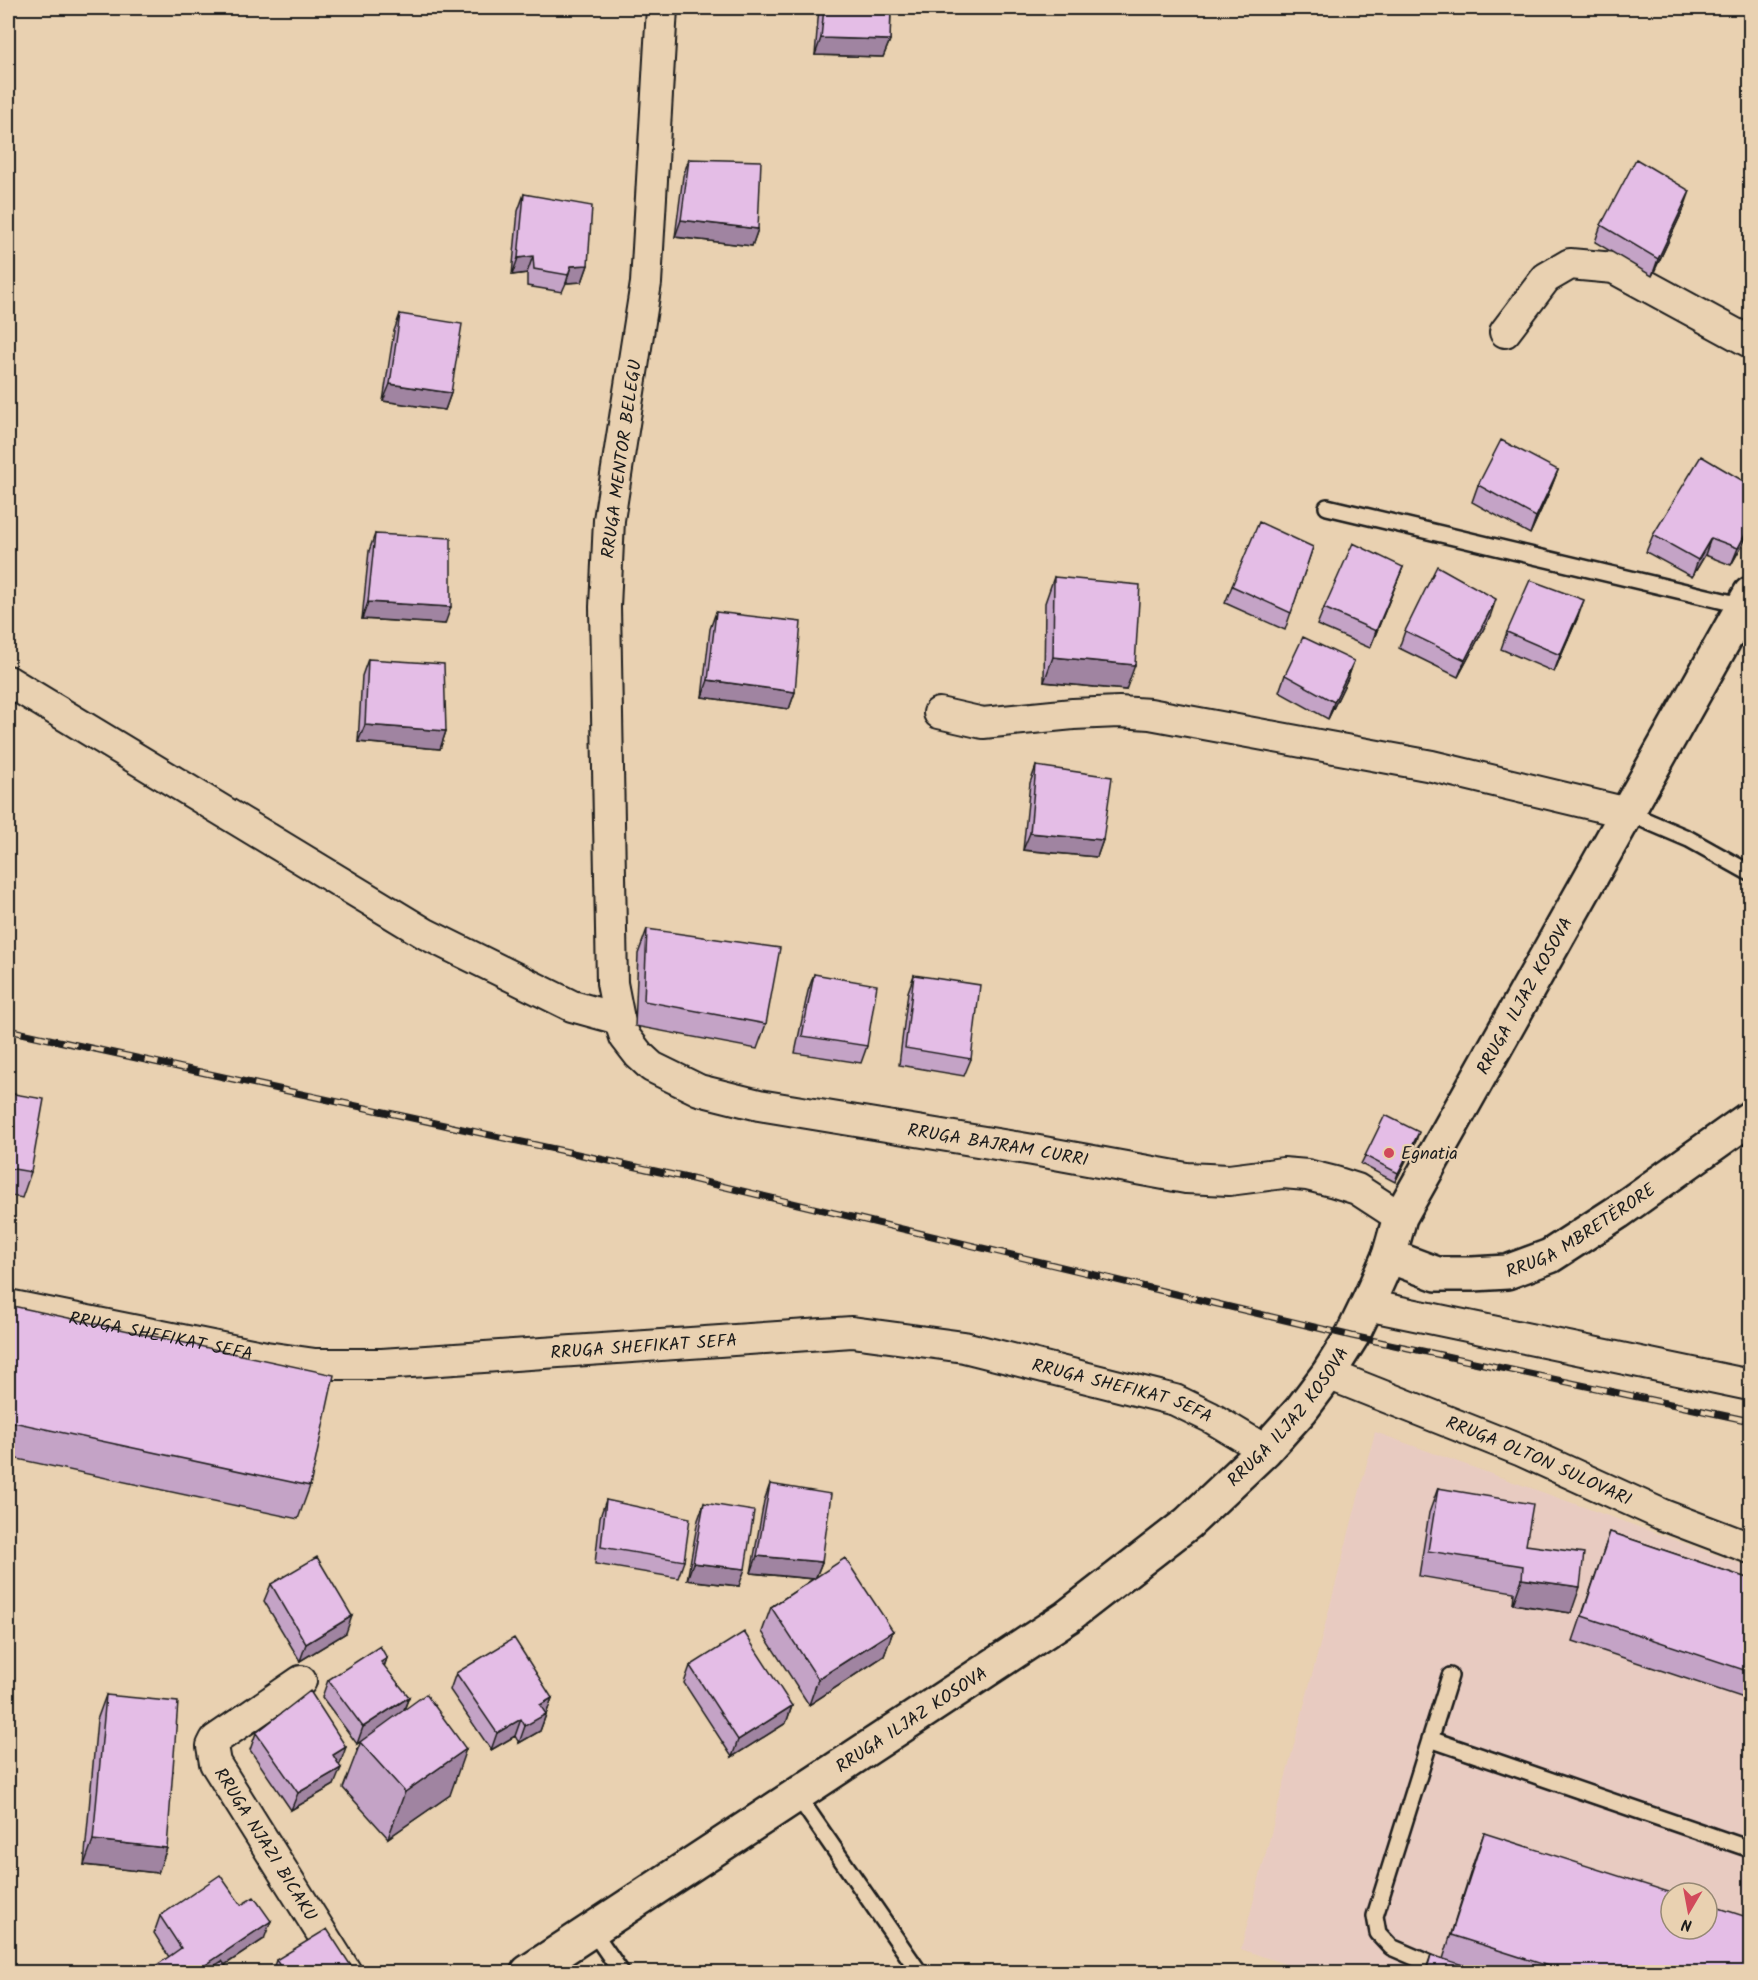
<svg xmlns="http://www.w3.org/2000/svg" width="1758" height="1980" viewBox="0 0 1758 1980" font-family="Kalam,sans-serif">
  <rect width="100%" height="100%" fill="#e9d1b1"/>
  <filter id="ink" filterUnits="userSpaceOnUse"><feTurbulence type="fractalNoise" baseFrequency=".0167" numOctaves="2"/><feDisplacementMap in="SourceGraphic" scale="12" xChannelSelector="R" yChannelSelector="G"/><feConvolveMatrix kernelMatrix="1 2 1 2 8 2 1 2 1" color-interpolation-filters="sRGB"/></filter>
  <g filter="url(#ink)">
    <path fill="#e8cbc1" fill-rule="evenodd" d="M1375,1432L1750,1567V1972H1308L1241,1949ZM1671,1893H1707V1929H1671Z"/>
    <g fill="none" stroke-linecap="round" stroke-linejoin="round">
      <defs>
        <path id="service" d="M1327,507L1745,606
          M1628,813L1689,839L1750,873
          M1430,1739L1750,1849
          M797,1795L919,1972
          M592,1930L621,1972
          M1449,1972L1391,1947L1378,1933L1375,1916L1450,1676"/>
        <g id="minor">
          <path id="s1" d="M662,8L646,283L609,520L605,607L612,983L619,1019L625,1037L639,1055L652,1067L699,1090L759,1105L1033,1150L1186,1178L1229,1180L1283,1173L1307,1175L1335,1182L1357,1189L1400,1217"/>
          <path d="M1505,332L1546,278L1570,264L1614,268L1750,342"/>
          <path d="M8,681L426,934L572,1006L619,1019"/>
          <path d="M939,713L983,723L1073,714L1119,712L1150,714L1432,766L1628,813"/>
          <path id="s2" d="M8,1305L266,1357L315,1364H382L852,1332L964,1347L1175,1400L1210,1417L1265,1450"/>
          <path d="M1367,1305L1750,1385"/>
          <path id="s3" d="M1328,1374L1522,1451L1663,1515L1750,1548"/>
          <path id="s4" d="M301,1681L215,1740L212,1746L215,1763L346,1972"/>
        </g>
        <g id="tertiary">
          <path id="s5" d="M1389,1256L1437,1274H1473L1507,1272L1550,1256L1618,1212L1750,1118"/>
          <path id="s6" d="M528,1972L1067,1617L1188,1523L1265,1450L1301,1410L1328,1374L1352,1336L1367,1305L1389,1256L1400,1217L1750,594"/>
        </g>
      </defs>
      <use href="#service" stroke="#1c1c1c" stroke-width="20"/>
      <use href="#minor" stroke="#1c1c1c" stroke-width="34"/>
      <use href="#tertiary" stroke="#1c1c1c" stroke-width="38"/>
      <use href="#service" stroke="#e9d1b1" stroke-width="15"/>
      <use href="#minor" stroke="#e9d1b1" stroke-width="30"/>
      <use href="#tertiary" stroke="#e9d1b1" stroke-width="33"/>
      <defs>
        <path id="rail" d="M8,1030L692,1179L1352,1336L1750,1421"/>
      </defs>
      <use href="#rail" stroke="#1c1c1c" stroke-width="7"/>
      <use href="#rail" stroke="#e9d1b1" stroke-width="4.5" stroke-dasharray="14" stroke-linecap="butt"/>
    </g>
    <path fill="#c4a3c6" stroke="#1c1c1c" stroke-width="1.5" d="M819,8H891L890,40L883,57L815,55Z
      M689,159L758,229L752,246L675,237L683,176Z
      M524,194L588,265L582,282L566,283L562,292L527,286V273L512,275L518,211Z
      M1684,208L1652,276L1595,242L1601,225Z
      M400,314L451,393L445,410L383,401L394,331Z
      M1558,470L1551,488L1530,534L1472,502L1478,485Z
      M1750,485V531L1731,565L1705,555L1692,577L1646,552L1653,535Z
      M375,534L445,624L362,619L369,551Z
      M1313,547L1285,630L1225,603L1232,586Z
      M1403,567L1370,648L1317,625L1324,608Z
      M1054,577L1126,690L1044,682L1045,603Z
      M716,612L795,692L789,709L702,697L710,629Z
      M1490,617L1458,677L1399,648L1405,631Z
      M1578,617L1554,672L1501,649L1507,632Z
      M368,659L446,731L440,749L358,742L362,676Z
      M1354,661L1348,678L1328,719L1279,692L1285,675Z
      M1036,766L1103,840L1097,857L1023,850L1030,783Z
      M647,929L766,1024L757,1049L635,1026L638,954Z
      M814,974L867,1046L861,1063L795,1053L808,991Z
      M914,975L971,1059L964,1076L899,1065L908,992Z
      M8,1093L31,1172L22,1198L8,1195Z
      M1416,1141L1395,1182L1361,1164L1365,1156Z
      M8,1305L310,1486L298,1519L8,1457Z
      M770,1484L822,1562L816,1577L893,1631L884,1656L809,1705L762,1632L771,1607L813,1579L751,1573L764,1501Z
      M1438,1488L1526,1545L1571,1613L1513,1604L1514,1592L1419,1576L1429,1513Z
      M606,1500L684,1561L678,1578L595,1564L600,1517Z
      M704,1503L739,1586L687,1580L698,1520Z
      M1610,1532L1750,1579V1700L1573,1641Z
      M271,1584L346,1633L300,1661L264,1601Z
      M387,1658L384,1667L409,1697L404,1710L450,1795L388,1838L343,1788L361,1741L357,1744L322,1697L328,1680Z
      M690,1666L792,1706L786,1723L732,1757L684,1683Z
      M456,1673L552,1698L540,1731L519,1743L515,1736L491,1750L450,1690Z
      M106,1695L167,1848L158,1873L84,1865L97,1720Z
      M256,1733L340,1764H339L334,1785L291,1810L250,1750Z
      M1484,1833L1750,1972H1425L1431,1955L1443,1959L1475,1858Z
      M160,1916L264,1939L225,1965L230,1972H149L150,1970L169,1957L154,1933Z
      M276,1960L355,1972H272Z"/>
    <path fill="#a084a1" stroke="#1c1c1c" stroke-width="1.5" d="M1011,8H1026L1010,10Z
      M821,38L890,40L883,57L815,55Z
      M1690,191L1684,208L1652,276L1658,259Z
      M681,220L758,229L752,246L675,237Z
      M533,256L527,273L512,275L518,258Z
      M588,265L582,282L566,283L571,266Z
      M390,384L451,393L445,410L383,401Z
      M1558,470L1551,488L1530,534L1536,517Z
      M1750,525V531L1731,565L1738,548Z
      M1711,538L1705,555L1692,577L1698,560Z
      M1403,567L1396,584L1370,648L1376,631Z
      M1496,599L1490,617L1458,677L1465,660Z
      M1584,600L1578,617L1554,672L1560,655Z
      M368,602L451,607L445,624L362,619Z
      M1053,657L1135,665L1126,690L1044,682Z
      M1354,661L1348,678L1328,719L1334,702Z
      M708,680L795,692L789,709L702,697Z
      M365,725L446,731L440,749L358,742Z
      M1030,833L1103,840L1097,857L1023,850Z
      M1419,1132L1416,1141L1395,1182L1398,1173Z
      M757,1556L822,1562L815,1579L751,1573Z
      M693,1563L745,1569L739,1586L687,1580Z
      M1522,1579L1580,1587L1571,1613L1513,1604Z
      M352,1616L346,1633L300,1661L306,1644Z
      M893,1631L884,1656L809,1705L818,1679Z
      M387,1658L381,1675V1662Z
      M409,1697L402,1714L357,1744L363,1727Z
      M552,1698L540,1731L519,1743L525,1726L540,1705Z
      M792,1706L786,1723L732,1757L738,1740Z
      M521,1719L515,1736L491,1750L497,1733Z
      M346,1747L340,1764L327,1772L333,1755Z
      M466,1749L450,1795L388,1838L405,1792Z
      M341,1768L334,1785L291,1810L298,1793Z
      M93,1840L167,1848L158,1873L84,1865Z
      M271,1921L264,1939L214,1972H195Z"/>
    <path fill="#e4bde6" stroke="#1c1c1c" stroke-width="1.5" d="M824,8H891L890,40L821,38Z
      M689,159L761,161L758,229L681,220Z
      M1636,159L1690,191L1658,259L1601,225Z
      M524,194L592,206L588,265L571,266L568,275L534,269L533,256L518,258Z
      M400,314L462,324L451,393L390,384Z
      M1501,440L1558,470L1536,517L1478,485Z
      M1701,456L1750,485V525L1738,548L1711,538L1698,560L1653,535Z
      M1259,522L1313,547L1291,613L1232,586Z
      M375,534L451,538V607L368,602Z
      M1353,543L1403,567L1376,631L1324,608Z
      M1437,566L1496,599L1465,660L1405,631Z
      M1054,577L1140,585L1135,665L1053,657Z
      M1530,580L1584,600L1560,655L1507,632Z
      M716,612L801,622L795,692L708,680Z
      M1303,637L1354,661L1334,702L1285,675Z
      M368,659L444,664L446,731L365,725Z
      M1036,766L1112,777L1103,840L1030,833Z
      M647,929L780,948L766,1024L644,1001Z
      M814,974L877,985L867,1046L802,1036Z
      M914,975L980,985L971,1059L905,1048Z
      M8,1093L44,1099L31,1172L8,1168Z
      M1385,1115L1419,1132L1398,1173L1365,1156Z
      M8,1305L334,1375L310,1486L8,1421Z
      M770,1484L831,1494L822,1562L757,1556Z
      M1438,1488L1533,1504L1526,1545L1584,1553L1580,1587L1522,1579L1523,1566L1428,1551Z
      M606,1500L690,1518L684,1561L601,1547Z
      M704,1503L754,1511L745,1569L693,1563Z
      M1610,1532L1750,1579V1672L1582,1616Z
      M317,1557L352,1616L306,1644L271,1584Z
      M845,1558L893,1631L818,1679L771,1607Z
      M744,1632L792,1706L738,1740L690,1666Z
      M514,1638L552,1698L540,1705L546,1714L525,1726L521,1719L497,1733L456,1673Z
      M380,1646L387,1658L381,1662L409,1697L363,1727L328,1680Z
      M310,1691L346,1747L333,1755L341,1768L298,1793L256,1733Z
      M426,1694L466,1749L405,1792L360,1742Z
      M106,1695L178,1702L167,1848L93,1840Z
      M1484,1833L1672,1893L1671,1929H1707V1904L1750,1918V1972H1567L1451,1935Z
      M220,1875L241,1905L254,1897L271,1921L195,1972H152L150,1970L181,1948L160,1916Z
      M327,1929L355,1972H284L276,1960Z
      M1431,1955L1485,1972H1426Z
      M222,1961L230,1972H205Z"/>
  </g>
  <circle fill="#d1495b" stroke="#e9d1b1" stroke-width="2" cx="1389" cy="1153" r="6"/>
  <g text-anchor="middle" stroke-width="4.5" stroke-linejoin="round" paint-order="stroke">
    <g font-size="18" fill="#1c1c1c" stroke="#e9d1b1">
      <text transform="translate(621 459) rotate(-82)" y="6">RRUGA MENTOR BELEGU</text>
      <text dy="6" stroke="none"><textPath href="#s6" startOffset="1431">RRUGA ILJAZ KOSOVA</textPath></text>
      <text dy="6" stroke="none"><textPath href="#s1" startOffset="1431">RRUGA BAJRAM CURRI</textPath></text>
      <text dy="6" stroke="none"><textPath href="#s5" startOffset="206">RRUGA MBRETËRORE</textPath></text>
      <text dy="6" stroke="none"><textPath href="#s2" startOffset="156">RRUGA SHEFIKAT SEFA</textPath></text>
      <text dy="6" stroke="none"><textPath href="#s2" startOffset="642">RRUGA SHEFIKAT SEFA</textPath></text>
      <text dy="6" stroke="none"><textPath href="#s2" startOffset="1128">RRUGA SHEFIKAT SEFA</textPath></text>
      <text dy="6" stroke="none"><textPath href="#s6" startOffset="945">RRUGA ILJAZ KOSOVA</textPath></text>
      <text dy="6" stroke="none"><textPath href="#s3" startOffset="228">RRUGA OLTON SULOVARI</textPath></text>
      <text dy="6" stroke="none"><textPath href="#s6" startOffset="459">RRUGA ILJAZ KOSOVA</textPath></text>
      <text dy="6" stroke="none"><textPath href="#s4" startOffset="224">RRUGA NJAZI BICAKU</textPath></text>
    </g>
    <g font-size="18" fill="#1c1c1c" stroke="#e9d1b1" text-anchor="start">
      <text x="1401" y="1159">Egnatia</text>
    </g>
  </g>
  <rect width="1758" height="1980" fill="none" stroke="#e9d1b1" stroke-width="30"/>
  <rect x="15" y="15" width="1728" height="1950" fill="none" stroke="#1c1c1c" stroke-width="2" filter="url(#ink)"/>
  <g transform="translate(1689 1911) rotate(190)"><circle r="28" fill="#e9d1b1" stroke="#978975" stroke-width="1.5"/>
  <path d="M0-4.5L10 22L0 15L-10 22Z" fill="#d1495b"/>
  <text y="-9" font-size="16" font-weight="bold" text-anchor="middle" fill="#1c1c1c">N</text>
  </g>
</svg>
